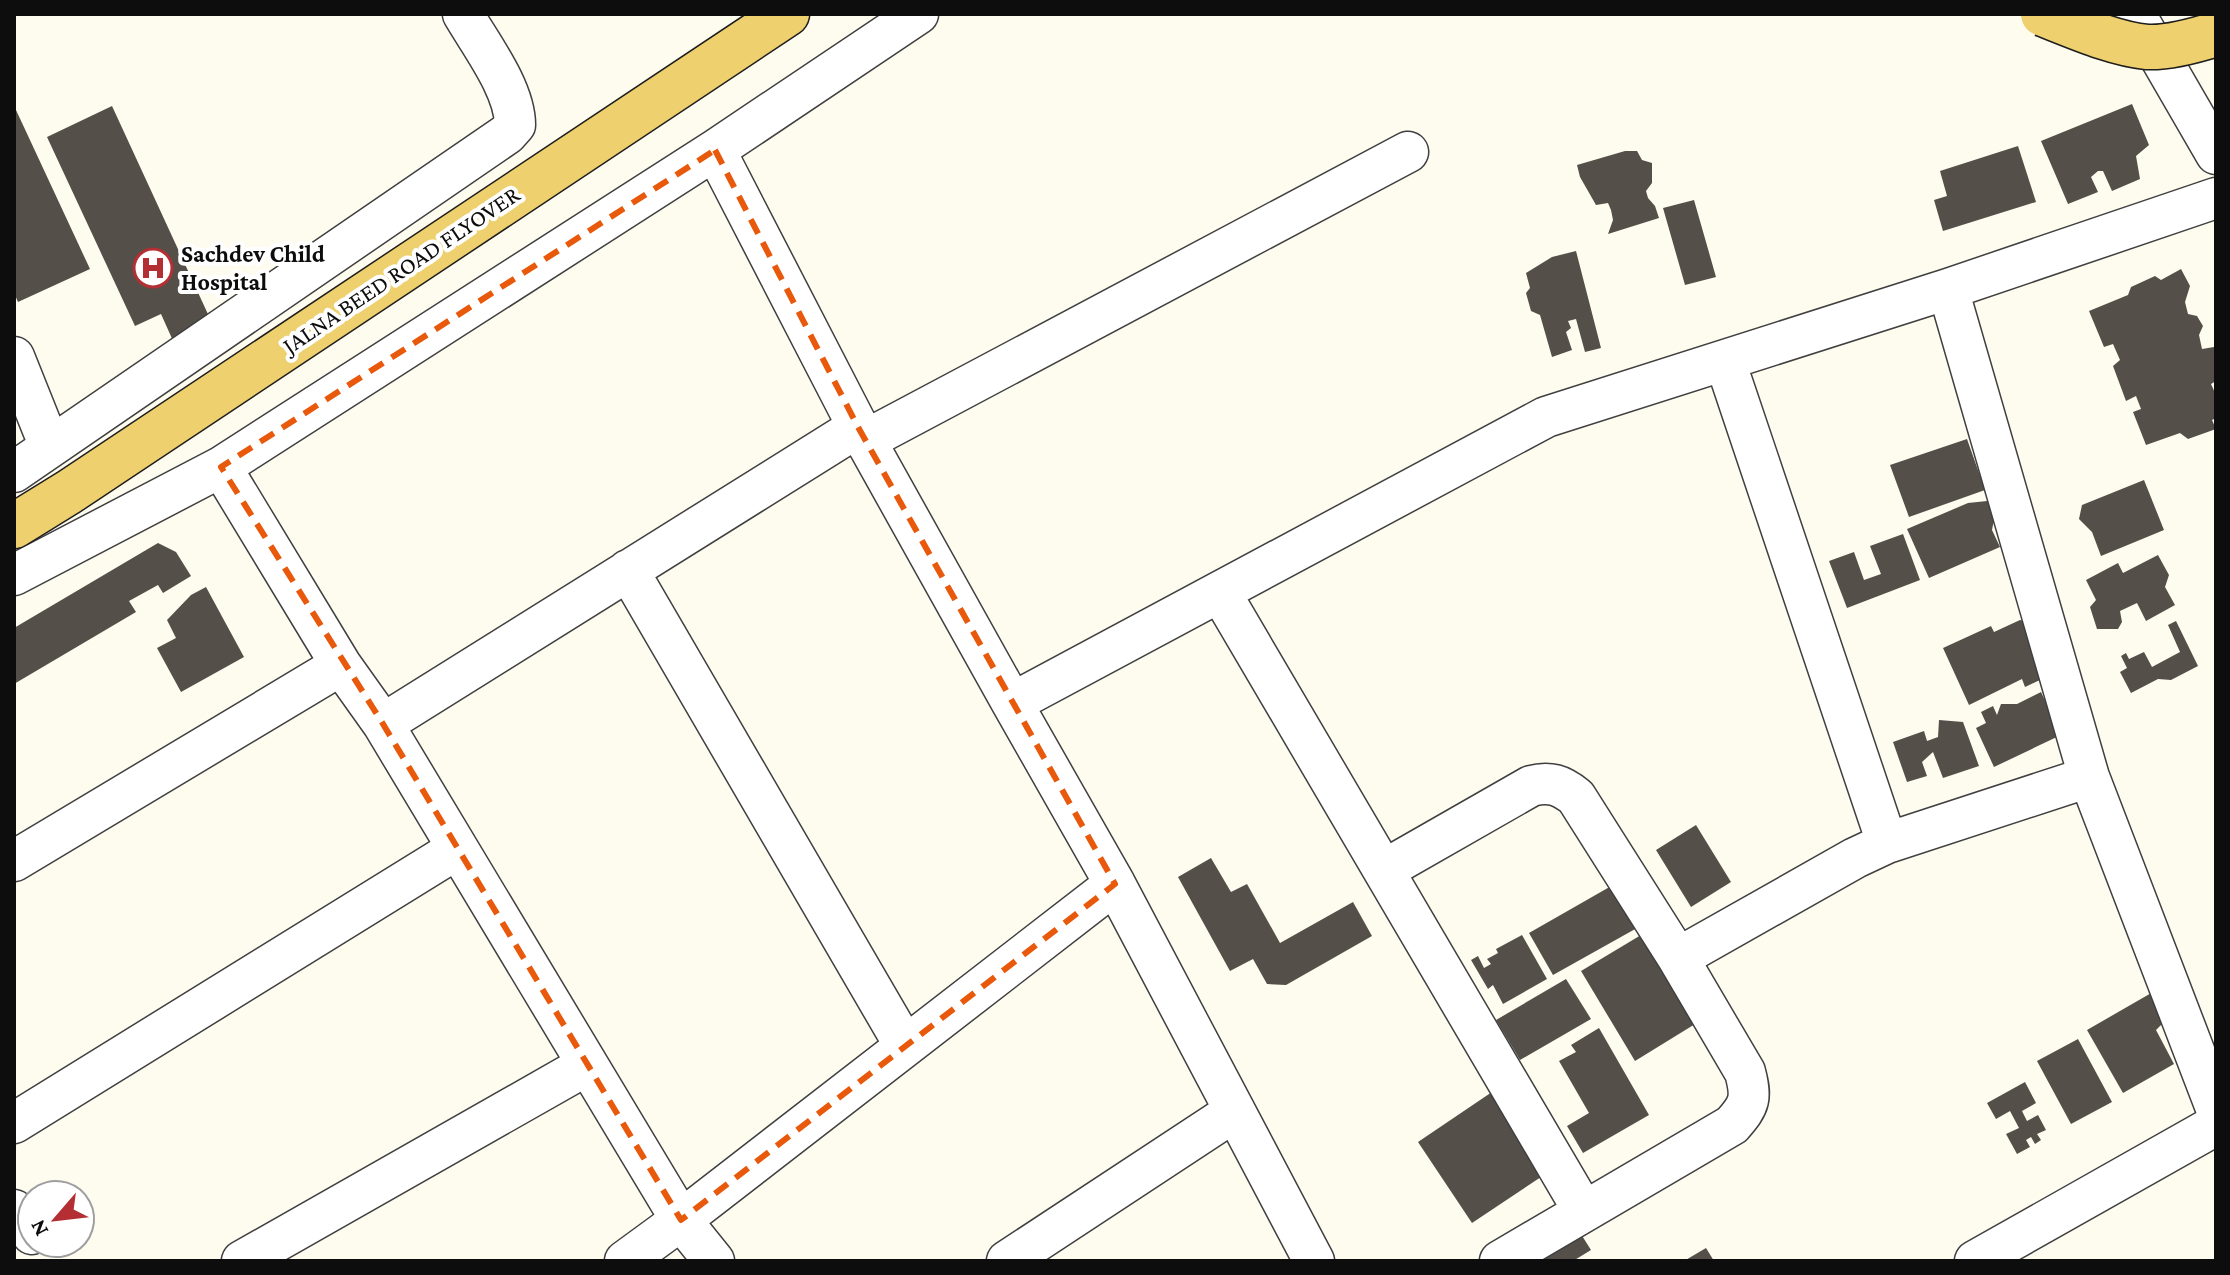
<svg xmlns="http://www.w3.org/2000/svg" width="2230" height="1275" viewBox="0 0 2230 1275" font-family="'Crimson Pro',serif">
  <rect width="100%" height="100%" fill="#fefbef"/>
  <path fill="#554f4a" d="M2132,104L2149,145L2136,156L2140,179L2112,191L2103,171H2098L2091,177L2098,192L2068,204L2041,141Z
    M112,106L213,325L174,343L161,314L135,326L47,137Z
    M16,110L90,269L18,302L14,293V111Z
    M2018,146L2036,202L1943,231L1934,200L1947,196L1940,171Z
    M1625,151H1637L1642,160L1652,163V183L1646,191L1648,198L1655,206L1659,218L1608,234L1613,220L1611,210L1608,203L1596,205L1580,177L1577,165Z
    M1694,200L1716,277L1685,285L1663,208Z
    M1576,251L1601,348L1585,352L1576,319L1568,321L1571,328L1566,332L1572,350L1552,357L1540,315L1531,311L1526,293L1530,288L1526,273L1552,257Z
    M2181,269L2190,286L2185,302L2188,314L2197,316L2203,326L2199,335L2202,349L2214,347L2216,352V381L2211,384L2216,395V418L2212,420L2216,429L2188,439L2180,433L2146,445L2133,412L2141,409L2136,396L2126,401L2113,366L2120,360L2113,344L2104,347L2089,311L2128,295L2131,287L2155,276L2161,280Z
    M1967,439L1985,490L1909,517L1890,465Z
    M2144,480L2164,530L2101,556L2092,532L2079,519L2082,505Z
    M1987,501L1996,509L1992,530L2000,547L1929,578L1907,529L1968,503Z
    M1903,534L1920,580L1847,608L1829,561L1854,552L1864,580L1881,574L1870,546Z
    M158,543L176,552L191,576L163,593L158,585L129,601L136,612L14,684V628Z
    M2158,555L2169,575L2165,587L2175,605L2146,621L2137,603L2120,611L2122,622L2118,629H2097L2090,607L2096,600L2086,580L2118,563L2123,573Z
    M206,587L244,657L181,692L157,648L176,638L167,620L191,595Z
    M2020,620L2031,623L2042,679L2025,687L2022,679L1969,705L1943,648L1991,626L1994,632Z
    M2176,621L2198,666L2171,680L2158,679L2131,693L2120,672L2127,668L2121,656L2126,653L2129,659L2144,652L2152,667L2180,652L2168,625Z
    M2041,692L2061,735L1994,767L1976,728L1986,723L1981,712L1993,706L1997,715L2001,704H2017Z
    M1939,720L1963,722L1979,766L1943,778L1933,752L1922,762L1927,776L1907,782L1893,742L1924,731L1927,741L1938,737Z
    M1696,825L1731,882L1691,907L1656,850Z
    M1211,858L1231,892L1247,884L1280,943L1353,902L1372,936L1286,985L1267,984L1253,959L1230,971L1178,877Z
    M1613,885L1637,928L1553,975L1529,933Z
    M1646,932L1700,1021L1635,1061L1581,971Z
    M1522,935L1547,979L1503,1004L1493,985L1488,989L1471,960L1478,956L1484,968L1491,964L1487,959L1498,953L1496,949Z
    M1566,979L1591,1019L1520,1060L1496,1020Z
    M2153,992L2168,1018L2156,1030L2174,1064L2123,1093L2087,1030Z
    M1599,1028L1649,1115L1583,1153L1567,1126L1589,1113L1559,1061L1576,1052L1571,1045Z
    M2078,1039L2112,1102L2071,1124L2037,1061Z
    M2025,1082L2036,1103L2022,1111L2027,1121L2038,1115L2046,1130L2037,1134L2041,1140L2035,1144L2031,1137L2026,1140L2030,1147L2017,1154L2006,1134L2019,1128L2010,1111L1996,1119L1987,1103Z
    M1492,1092L1547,1173L1472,1223L1418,1142Z
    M1574,1223L1591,1250L1573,1261H1537Z
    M1706,1248L1714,1261H1684Z"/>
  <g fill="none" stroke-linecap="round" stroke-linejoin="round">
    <defs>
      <path id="minor" d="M918,14L715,150L858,427L1012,703L1115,884L1314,1261
        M2135,14L2216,154
        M1948,289L2089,777L2216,1108
        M14,357L50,447
        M1725,361L1887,843
        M866,440L1408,152
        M221,467L341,665L383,724L681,1220L714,1261
        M14,472L507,134L515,125C515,89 481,45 463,14
        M628,570L905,1046
        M14,575L221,467L715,150
        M1220,592L1583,1210
        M1012,703L1546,417L1948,289L2216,198
        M383,724L858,427
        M14,861L341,665
        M1384,870L1531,786C1550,781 1561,785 1576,797L1678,958L1745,1072C1752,1098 1750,1105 1732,1125L1500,1261
        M1678,958L1855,858L1887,843L2089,777
        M14,1123L457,849
        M14,1210L32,1234
        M242,1261L587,1065
        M625,1261L681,1220L1115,884
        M1007,1261L1235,1111
        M1975,1261L2216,1125"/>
      <path id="major" d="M14,526L69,492L787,14"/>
    </defs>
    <use href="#minor" stroke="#404040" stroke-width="43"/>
    <use href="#major" stroke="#1e1e1e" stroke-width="47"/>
    <use href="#minor" stroke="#fff" stroke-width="40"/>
    <use href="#major" stroke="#eed06e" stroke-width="44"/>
    <defs>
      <path id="major-bridge" d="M2043,14C2074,26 2114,44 2147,47C2167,48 2197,40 2216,34"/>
    </defs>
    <use href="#major-bridge" stroke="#1e1e1e" stroke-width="47" stroke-linecap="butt"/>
    <use href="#major-bridge" stroke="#eed06e" stroke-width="44"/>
  </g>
  <path fill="none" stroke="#e8590c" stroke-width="6" stroke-dasharray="16 10" stroke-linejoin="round" d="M715,150L858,427L1115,884L681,1220L383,724L221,467Z"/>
  <defs>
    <symbol id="hospital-ring" viewBox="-11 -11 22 22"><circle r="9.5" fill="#fff" stroke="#b32f34" stroke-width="1.5"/><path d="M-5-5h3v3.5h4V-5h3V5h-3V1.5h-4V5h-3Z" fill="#b32f34"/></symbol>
  </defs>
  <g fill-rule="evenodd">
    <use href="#hospital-ring" x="131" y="246" width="44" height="44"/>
  </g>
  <g text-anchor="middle" stroke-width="8" stroke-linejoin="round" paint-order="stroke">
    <g font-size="24" font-weight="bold" fill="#0d0d0d" stroke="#fff" text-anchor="start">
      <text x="181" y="262">Sachdev Child<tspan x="181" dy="28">Hospital</tspan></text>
    </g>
    <g font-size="24" fill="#0d0d0d" stroke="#fff">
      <text transform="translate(401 270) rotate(-34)" y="8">JALNA BEED ROAD FLYOVER</text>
    </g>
  </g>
  <rect width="2230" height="1275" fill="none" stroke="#0d0d0d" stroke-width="32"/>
  <g transform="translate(56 1219) rotate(242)"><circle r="38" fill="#ffffff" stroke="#9e9e9e" stroke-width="2"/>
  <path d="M0-6L14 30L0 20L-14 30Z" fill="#b32f34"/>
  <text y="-12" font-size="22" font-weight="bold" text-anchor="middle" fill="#0d0d0d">N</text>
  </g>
</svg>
